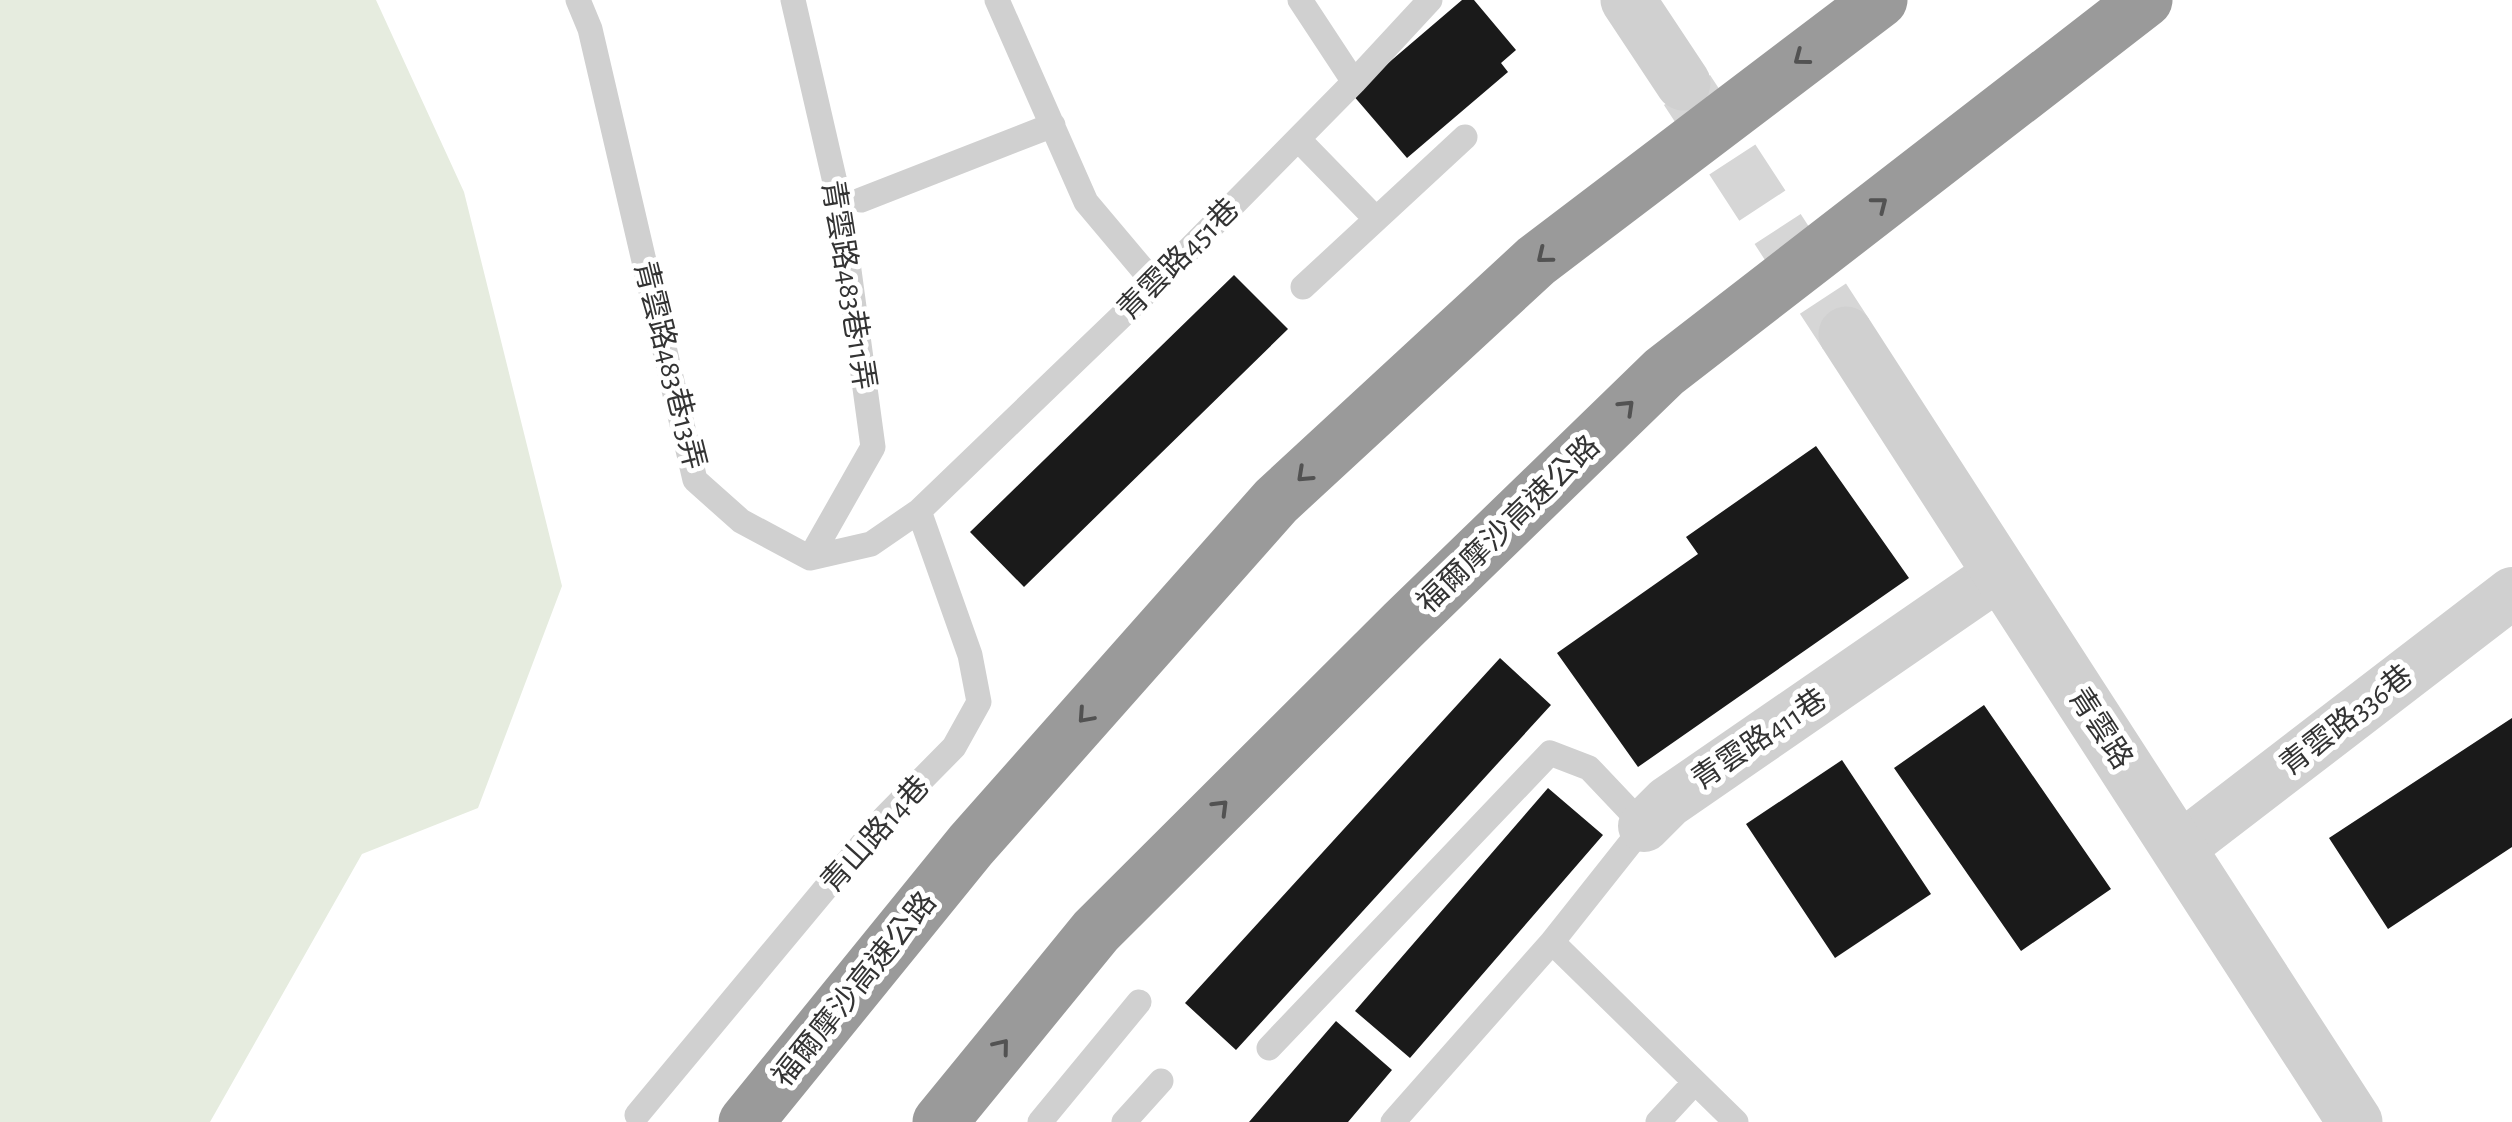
<svg xmlns="http://www.w3.org/2000/svg" width="2512" height="1122" viewBox="0 0 2512 1122" font-family="'Alegreya Sans','Noto Sans TC',sans-serif">
  <rect width="100%" height="100%" fill="#fff"/>
  <path fill="#e6ecdf" d="M0,0H376L464,192L562,586L478,808L362,854L210,1122H0Z"/>
  <path fill="#1a1a1a" d="M1462,0H1474L1516,50L1501,63L1508,72L1407,158L1352,94Z
    M1234,275L1288,329L1024,587L970,532Z
    M1816,446L1909,578L1638,767L1557,653L1698,554L1686,537Z
    M1500,658L1551,705L1236,1050L1185,1003Z
    M1984,705L2111,889L2021,951L1894,768Z
    M2512,718V847L2388,929L2329,838Z
    M1842,760L1931,894L1835,958L1746,824Z
    M1548,788L1603,835L1410,1058L1355,1011Z
    M1336,1021L1392,1070L1348,1122H1249Z"/>
  <g fill="none" stroke-linecap="round" stroke-linejoin="round">
    <path stroke="#d6d6d6" stroke-width="55" stroke-dasharray="55 28" stroke-linecap="butt" d="M1687,90L1846,334"/>
    <path stroke="#d0d0d0" stroke-width="25" d="M578,0L590,29L695,480L741,521L810,558L871,544L919,511L1155,284L1354,82L1430,0
      M793,0L840,204L873,447L810,558
      M997,0L1086,202L1155,284
      M1300,0L1354,82
      M1298,139L1376,219
      M861,200L1053,125
      M1303,287L1465,137
      M1552,942L1736,1122
      M1269,1048L1550,753L1589,768L1644,826L1552,942L1393,1122
      M637,1115L885,817L954,747L979,702L970,655L919,511
      M1040,1122L1139,1002
      M1124,1122L1161,1081
      M1658,1122L1695,1082"/>
    <path stroke="#d0d0d0" stroke-width="52" d="M1644,826L1668,802L1999,574
      M2180,848L2512,593"/>
    <path stroke="#d0d0d0" stroke-width="55" d="M1628,0L1683,83
      M1846,334L2355,1122"/>
    <path stroke="#9a9a9a" stroke-width="55" d="M746,1122L971,845L1276,501L1536,261L1880,0
      M940,1122L1096,931L1404,624L1664,372L2145,0"/>
  </g>
  <defs><path id="oneway-chevron" d="M-2-3.5L2.5 0L-2 3.5" fill="none" stroke-width="1.6" stroke-linecap="round" stroke-linejoin="round" transform="scale(2.5)"/></defs>
  <g stroke="#525252">
    <use href="#oneway-chevron" transform="translate(1801 58) rotate(143)"/>
    <use href="#oneway-chevron" transform="translate(1880 204) rotate(-38)"/>
    <use href="#oneway-chevron" transform="translate(1544 256) rotate(141)"/>
    <use href="#oneway-chevron" transform="translate(1627 407) rotate(-44)"/>
    <use href="#oneway-chevron" transform="translate(1304 475) rotate(137)"/>
    <use href="#oneway-chevron" transform="translate(1085 716) rotate(132)"/>
    <use href="#oneway-chevron" transform="translate(1221 807) rotate(-45)"/>
    <use href="#oneway-chevron" transform="translate(1002 1046) rotate(-51)"/>
  </g>
  <g text-anchor="middle" stroke-width="10" stroke-linejoin="round" paint-order="stroke">
    <g font-size="30" fill="#333" stroke="#fff">
      <text transform="translate(1178 259) rotate(-45)" y="10">青雲路451巷</text>
      <text transform="translate(849 285) rotate(81)" y="10">青雲路483巷11弄</text>
      <text transform="translate(670 365) rotate(76)" y="10">青雲路483巷13弄</text>
      <text transform="translate(1508 524) rotate(-44)" y="10">福爾摩沙高速公路</text>
      <text transform="translate(2346 720) rotate(-38)" y="10">青雲路336巷</text>
      <text transform="translate(2101 728) rotate(57)" y="10">青雲路</text>
      <text transform="translate(1759 739) rotate(-34)" y="10">青雲路411巷</text>
      <text transform="translate(875 834) rotate(-48)" y="10">青山路14巷</text>
      <text transform="translate(854 989) rotate(-51)" y="10">福爾摩沙高速公路</text>
    </g>
  </g>
</svg>
